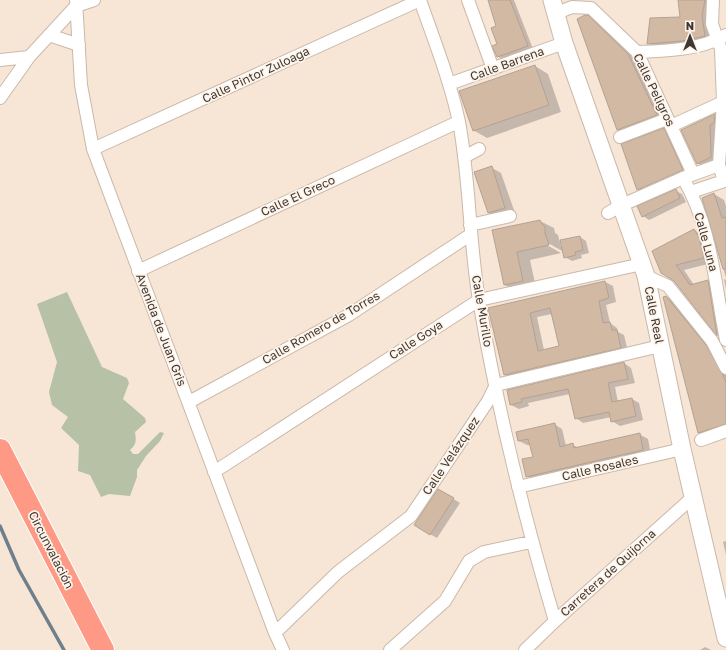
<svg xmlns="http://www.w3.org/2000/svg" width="726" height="650" viewBox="0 0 726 650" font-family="'Golos Text',sans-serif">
  <rect width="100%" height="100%" fill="#f7e5d6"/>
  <path fill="#b6c1a5" d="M67,292L102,367L127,378L129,383L123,399L145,418L146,422L135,432C136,440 137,444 130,450L133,454H138L160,432L164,433L160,441L146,456L137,470V477L130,496L109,494L101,497L90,475L78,471L79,445L61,428L68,417L52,405L49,392L57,362L37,304Z"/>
  <path fill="#0003" fill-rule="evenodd" d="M488,0H514L533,49L504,60L497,56V27Z
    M680,0H717L715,41L658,49L648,43L681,18Z
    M588,16L597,22L636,60L665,119L626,135L617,130Z
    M535,66L548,74L561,112L487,138L473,130Z
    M710,117L720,123L721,163L707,169L697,163Z
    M664,129L673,135L692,175L647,195L638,189ZM687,167L688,169L643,189V186Z
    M492,168L501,173L515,213L499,218L489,213Z
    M676,191L682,194L686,202L649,220L643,216Z
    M714,194L724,200L726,206V278L703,198Z
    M540,221L554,228L555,233L558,235L561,247L580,237L586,241L589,253L581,255L582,258L572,261L565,257L564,252L546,242L545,244L561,253L530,260L536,288L518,292L505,285L493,231Z
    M694,230L703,235L712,263L684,270L694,285L708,281L717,286L726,339L718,335L675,281L661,273Z
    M724,279L726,280V289Z
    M605,282L613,286L616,302L606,305L610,323L617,328L618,332L624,335L628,352L512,379L505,375L490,308ZM552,314L560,347L544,350L537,317Z
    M666,297L677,303L726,369V433L710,439L699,433Z
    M624,363L631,368L635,383L615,387L618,402L632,399L639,403L643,420L620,426L612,421L611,417L583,423L576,418L570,394L528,403L529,406L519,409L511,405L508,391Z
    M554,424L562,429L566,446L573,445L579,448L639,434L648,439L651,455L535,481L527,476L534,458L531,445H527L519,441L518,433Z
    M445,494L460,503L437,538L430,534Z
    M726,541V555L723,542Z
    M705,647L711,650H700Z"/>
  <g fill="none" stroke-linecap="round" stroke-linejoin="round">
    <path stroke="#6f7f8b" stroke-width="3.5" d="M0,526L19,570L64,650"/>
  </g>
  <path fill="#d2b9a3" stroke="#b3a294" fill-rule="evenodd" d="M488,0H510L528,46L497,57L492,46L497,44L491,28L496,26Z
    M678,0H705L702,16L705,36L682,41L647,44L650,18L680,17Z
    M585,15H588L628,54L657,115L617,130L577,19Z
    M535,65L549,105L473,131L459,91Z
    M715,114L714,123L710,125L711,157L697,164L681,130Z
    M664,128L683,170L637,190L621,144Z
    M492,166L505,208L488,213L474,172Z
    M676,189L680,198L642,217L637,206Z
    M714,193L722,218L726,217V269H723L702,198Z
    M540,220L542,224L545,227V233L549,245L517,252L523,281L504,285L492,230Z
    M694,229L699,237L704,258L676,265L690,285L708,280L717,336L674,281L661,273L652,251Z
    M580,236L583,250L575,252L576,255L564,258L560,240Z
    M605,281L609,298L599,301L603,323L610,322L612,330H617L621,348L504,375L488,308ZM550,308L559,346L538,351L530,313Z
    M666,296L706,345L723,375L726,382V424L698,433L663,297Z
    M624,362L628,379L608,383L612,402L632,398L636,416L611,422L609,412L575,419L568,389L521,399L522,402L510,405L507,390Z
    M555,423L560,447L573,443L574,448L640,433L643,450L526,477L522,459L533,457L528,439L518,441L516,432Z
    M438,489L454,498L430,535L414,525Z"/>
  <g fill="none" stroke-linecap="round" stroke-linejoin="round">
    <defs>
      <path id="street" d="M76,0L81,85L93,149L275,633L283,650
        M468,0L493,69
        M713,0L712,24L721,49L723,102L719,165
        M557,13L572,7L591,8L637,52L693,174
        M49,35L79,45
        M637,52C666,51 701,50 726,35
        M0,60L29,57
        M449,84L564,43
        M0,98L29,57L76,6L94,0
        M671,126L723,102
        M620,137L667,119
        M93,149L420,0C434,40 450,80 459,122C470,180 469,241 479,300C497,408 524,516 555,621
        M464,157L479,149
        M691,192L724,181L719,165L683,178C712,227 715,286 726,340
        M608,213L622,205L683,178
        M470,225L510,216
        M138,271L458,122
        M646,276L668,286L712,341L726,368
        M189,402L349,315L470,235
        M701,440L726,431
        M214,472L479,300L642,264
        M518,487L682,449
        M275,633L338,572L411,516L488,401L496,385L660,346
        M390,650L445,601L469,561L484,552L531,542
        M525,650L555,621L693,497"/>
      <path id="secondary" d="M552,0L564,43L646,276L682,449L726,638"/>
      <path id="highway" d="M0,450L103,650"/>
    </defs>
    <use href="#street" stroke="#cab9aa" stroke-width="14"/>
    <use href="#secondary" stroke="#cab9aa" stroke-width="19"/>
    <use href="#highway" stroke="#fff" stroke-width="24"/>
    <use href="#street" stroke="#fff" stroke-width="12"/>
    <use href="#secondary" stroke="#fff" stroke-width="17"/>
    <use href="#highway" stroke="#fe9985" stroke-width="22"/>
  </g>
  <g text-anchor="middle" stroke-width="3.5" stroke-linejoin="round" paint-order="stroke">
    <g font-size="12" fill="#3f3832" stroke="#fff4ea">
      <text transform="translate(507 64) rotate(-20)" y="4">Calle Barrena</text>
      <text transform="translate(256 75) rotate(-25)" y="4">Calle Pintor Zuloaga</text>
      <text transform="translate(654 90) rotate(64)" y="4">Calle Peligros</text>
      <text transform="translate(298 196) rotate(-25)" y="4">Calle El Greco</text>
      <text transform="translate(706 242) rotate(75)" y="4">Calle Luna</text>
      <text transform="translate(482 311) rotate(80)" y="4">Calle Murillo</text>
      <text transform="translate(654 315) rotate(79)" y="4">Calle Real</text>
      <text transform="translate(321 328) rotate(-30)" y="4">Calle Romero de Torres</text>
      <text transform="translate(161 330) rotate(69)" y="4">Avenida de Juan Gris</text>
      <text transform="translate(416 340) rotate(-33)" y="4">Calle Goya</text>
      <text transform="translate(451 456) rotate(-56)" y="4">Calle Velázquez</text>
      <text transform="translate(600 468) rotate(-13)" y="4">Calle Rosales</text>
      <text transform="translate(51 550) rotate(63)" y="4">Circunvalación</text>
      <text transform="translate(608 573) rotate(-42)" y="4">Carretera de Quijorna</text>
    </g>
  </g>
  <g transform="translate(690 36)" stroke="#fff4ea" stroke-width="3" paint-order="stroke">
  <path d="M0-3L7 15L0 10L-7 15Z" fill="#3f3832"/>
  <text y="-6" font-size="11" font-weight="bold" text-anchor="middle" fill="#3f3832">N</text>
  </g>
</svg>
